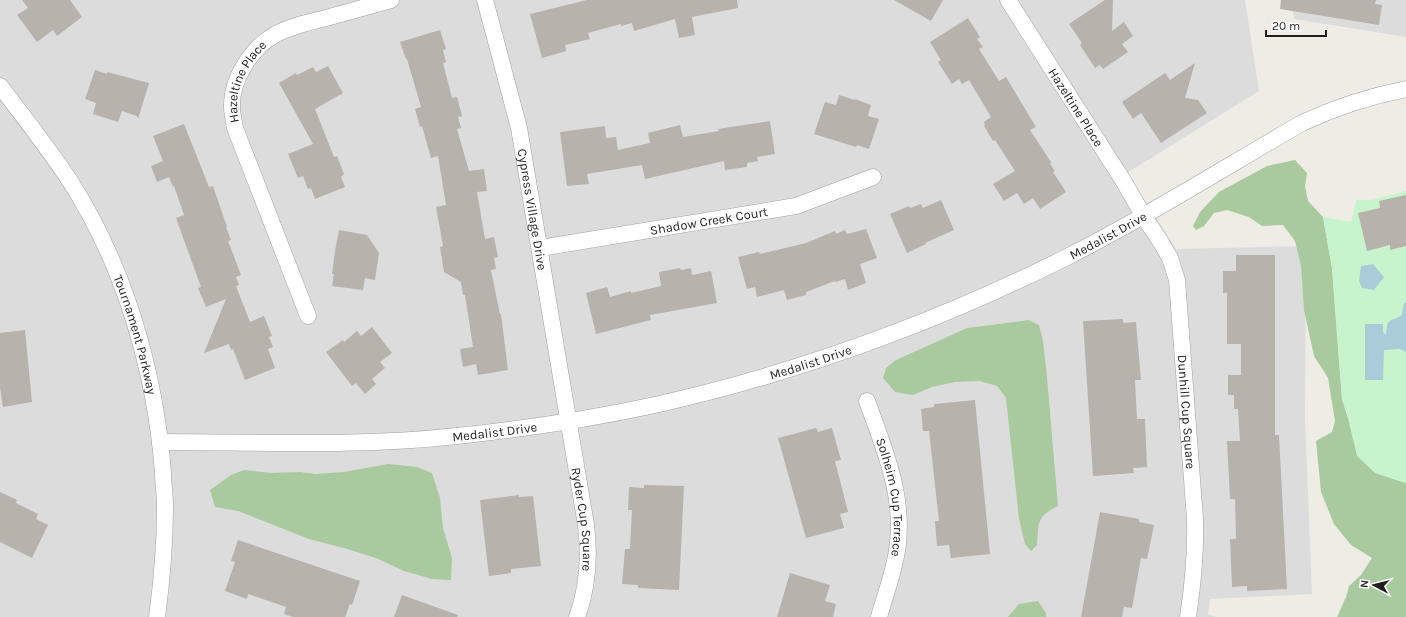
<svg xmlns="http://www.w3.org/2000/svg" width="1406" height="617" viewBox="0 0 1406 617" font-family="Karla,sans-serif">
  <rect width="100%" height="100%" fill="#efece6"/>
  <path fill="#dddcdc" d="M0,0H1245L1259,91L1127,173L1176,249L1306,246L1305,419L1312,594L1210,599L1208,614L1216,617H0Z
    M1291,0H1406V37L1294,19Z"/>
  <path fill="#a9ca9e" d="M1295,160L1307,173L1305,186L1308,201L1323,217L1332,268L1342,399L1348,418L1406,483V617H1337L1346,597L1349,586L1361,575L1372,558L1351,545L1334,524L1321,492L1316,441L1332,432L1335,421L1328,378L1314,356L1304,310L1301,265L1295,241L1283,225L1262,226L1249,217L1227,210L1214,213L1204,226L1196,230L1193,226L1200,212L1219,192L1267,166Z
    M1029,320L1039,325L1043,341L1047,377L1058,506C1036,517 1039,522 1037,545L1031,551L1025,544L1019,519L1006,398L997,386L980,381L955,382L932,387L913,395L895,392L883,378L886,368L896,360L967,328Z
    M388,464L417,467L432,473L440,498L443,528L452,558L451,580L432,579L404,571L376,558L344,548L309,539L238,511L215,507L210,490L231,475L244,470L271,473L300,472L315,474L344,472Z
    M1038,601L1046,613V617H1008L1019,604Z"/>
  <path fill="#c7f4cd" d="M1406,191V483H1405L1375,473L1357,456L1348,418L1342,399L1332,268L1323,217L1351,222L1356,200H1371Z"/>
  <path fill="#aacbd8" d="M1373,264L1384,277L1374,290L1362,288L1359,281L1361,266Z
    M1404,303H1406V352L1400,349L1384,350L1383,380H1365V324H1383V332L1385,334H1386C1388,315 1391,323 1402,315Z"/>
  <path fill="#b8b2ac" d="M22,0H70L82,17L57,36L53,30L37,42L17,15L28,8Z
    M587,0H737L738,8L692,17L695,35L679,38L675,19L634,31L632,23L621,26V24L588,33L590,39L565,45L566,51L542,58L530,14Z
    M894,0H943L931,21Z
    M1105,0H1113L1112,31L1124,22L1133,36L1122,44L1128,52L1103,69L1100,65L1095,68L1080,45L1082,43L1069,24Z
    M1281,0H1376L1375,4L1382,5L1379,25L1280,9Z
    M968,18L980,37L977,39L983,47L979,49L999,81L1006,77L1036,127L1030,130L1051,162L1050,164L1055,171L1053,172L1066,192L1040,209L1033,198L1024,204L1017,193L1004,201L993,184L1015,171L995,140L993,141L984,126L985,125L984,122L991,117L969,80L962,84L959,79L952,84L938,62L941,60L930,42Z
    M440,30L446,49L443,50L446,62L443,63L452,98L457,97L462,116L458,117L461,128L457,129L469,171L484,169L487,191L477,192L485,239L494,237L498,257L494,258L496,269L491,270L500,314H501L508,370L478,375L476,364L463,367L460,349L473,347L465,295H463L461,282L444,272L440,247L443,246L436,207L446,205L438,156L431,158L422,126L420,127L415,109L421,107L407,59H406L400,42Z
    M1195,63L1185,98L1198,100L1207,113L1161,143L1141,113L1133,119L1122,102L1165,73L1170,80Z
    M328,66L343,93L315,109L334,157L337,156L344,174L341,177L345,187L315,199L311,188L308,189L303,176L298,178L288,154L313,144L279,83L296,73L297,75L313,67L316,72Z
    M95,70L107,74V72L149,83L138,119L137,116L122,111L118,122L93,114L96,103L85,99Z
    M839,95L855,100V99L871,105L868,116L879,119L869,149L857,145L856,147L814,134L825,102L836,105Z
    M770,121L775,154L757,157L758,161L747,163V167L725,170L724,161L645,179L642,165L587,174L589,184L567,186L560,132L605,126L606,138L616,137L618,150L650,143L648,133L680,125L683,137L719,131L718,129Z
    M184,124L209,187L213,186L227,227H226L231,240L228,241L241,275L236,277L239,285L236,286L250,322L264,316L272,336L269,337L273,347L268,349L275,368L245,380L233,349L231,350L229,344L204,353L226,299L206,307L198,288L201,287L176,218L184,215L174,186L173,187L169,177L157,182L151,166L163,161L153,136Z
    M1406,195V246L1390,250V245L1367,251L1358,213L1380,208L1379,201Z
    M941,200L954,230L925,243L926,244L907,253L890,214L909,206L910,208L921,204L923,208Z
    M866,229L877,258L860,264L866,283L848,290L845,279L836,282L835,281L806,292V295L787,300L784,290L757,297L755,287L747,289L738,257L759,252L760,254L806,243L835,231L836,234L845,230L847,234Z
    M339,230L367,235L379,253L375,280L365,278L363,290L332,286L334,274H332L335,251Z
    M1236,255H1275V435H1279L1287,589L1247,591V586L1232,587L1230,539H1236L1235,499H1230L1227,441H1240L1238,409H1234V395H1228V375H1241V344H1227V293H1223V271H1236Z
    M680,268L681,270L691,268L692,275L711,271L717,303L650,315L651,320L596,334L586,293L607,287L610,297L631,291V293L661,286L659,272Z
    M1123,319V323L1136,322L1141,380H1135L1137,419H1145L1147,467L1133,468L1134,473L1093,476L1083,321Z
    M372,327L392,353L380,362L385,368L372,379L376,384L365,394L356,383L352,386L326,352L343,340L344,342L357,331L361,336Z
    M25,330L32,402L3,407L0,388V333Z
    M975,400L990,554L951,558L949,545L937,546L935,521H939L929,431H923L921,409L934,407V404Z
    M816,428L818,432L832,428L841,460L835,461L848,512L840,514L844,528L806,538L778,438Z
    M644,485L684,486L679,590L638,588V585L622,584L625,549H630L632,510H628L629,487L644,488Z
    M0,492L17,500L16,503L38,514L36,519L48,525L32,558L0,542Z
    M519,495V497L533,496L541,566L511,569V573L489,576L480,500Z
    M1100,512L1139,519V522L1154,525L1147,559L1141,558L1132,608L1124,607L1122,617H1081Z
    M238,540L360,581L352,605L350,604L345,617H293L284,614L286,607L248,594L247,599L225,591L235,562L231,561Z
    M790,573L830,585L825,601L836,604L833,617H777Z
    M402,595L458,615L457,617H394Z"/>
  <g fill="none" stroke-linecap="round" stroke-linejoin="round">
    <defs>
      <g id="street">
        <path id="s1" d="M485,0L519,128L586,525C590,557 588,587 577,617"/>
        <path id="s2" d="M1008,0L1124,182L1143,215L1162,244L1170,258L1177,280L1195,519C1196,552 1193,584 1188,617"/>
        <path id="s3" d="M0,86C24,117 48,148 70,181C125,267 155,371 163,472C163,483 165,494 165,505C165,543 162,580 157,617"/>
        <path id="s4" d="M540,248L796,206L873,177"/>
        <path id="s5" d="M308,316L235,128C234,122 232,114 232,107C231,79 252,47 276,34C292,26 309,22 326,18C348,12 370,6 391,0"/>
        <path id="s6" d="M867,401C886,453 908,504 895,561C891,580 884,599 879,617"/>
        <path id="s7" d="M160,442C259,442 359,447 457,436C524,429 590,419 655,405C797,373 935,323 1065,258C1146,217 1224,168 1302,123C1336,107 1370,96 1406,89"/>
      </g>
    </defs>
    <use href="#street" stroke="#a0a0a0" stroke-width="17"/>
    <use href="#street" stroke="#fff" stroke-width="16"/>
  </g>
  <g text-anchor="middle" stroke-width="4" stroke-linejoin="round" paint-order="stroke">
    <g font-size="13" fill="#1f1f1f" stroke="#fff">
      <text dy="5" stroke="none"><textPath href="#s5" startOffset="252">Hazeltine Place</textPath></text>
      <text dy="5" stroke="none"><textPath href="#s2" startOffset="127">Hazeltine Place</textPath></text>
      <text dy="5" stroke="none"><textPath href="#s1" startOffset="215">Cypress Village Drive</textPath></text>
      <text dy="5" stroke="none"><textPath href="#s4" startOffset="171">Shadow Creek Court</textPath></text>
      <text dy="5" stroke="none"><textPath href="#s7" startOffset="983">Medalist Drive</textPath></text>
      <text dy="5" stroke="none"><textPath href="#s3" startOffset="286">Tournament Parkway</textPath></text>
      <text dy="5" stroke="none"><textPath href="#s7" startOffset="659">Medalist Drive</textPath></text>
      <text dy="5" stroke="none"><textPath href="#s2" startOffset="460">Dunhill Cup Square</textPath></text>
      <text dy="5" stroke="none"><textPath href="#s7" startOffset="335">Medalist Drive</textPath></text>
      <text dy="5" stroke="none"><textPath href="#s6" startOffset="100">Solheim Cup Terrace</textPath></text>
      <text dy="5" stroke="none"><textPath href="#s1" startOffset="529">Ryder Cup Square</textPath></text>
    </g>
  </g>
  <g transform="translate(1374 585) rotate(277)" stroke="#ffffff" stroke-width="3" paint-order="stroke">
  <path d="M0-3L7 15L0 10L-7 15Z" fill="#1f1f1f"/>
  <text y="-6" font-size="11" font-weight="bold" text-anchor="middle" fill="#1f1f1f">N</text>
  </g>
  <path d="M1266 30v6h60v-6" fill="none" stroke="#1f1f1f" stroke-width="2"/>
  <text x="1272" y="30" font-size="12" fill="#1f1f1f" stroke="#ffffff" stroke-width="3" paint-order="stroke">20 m</text>
</svg>
